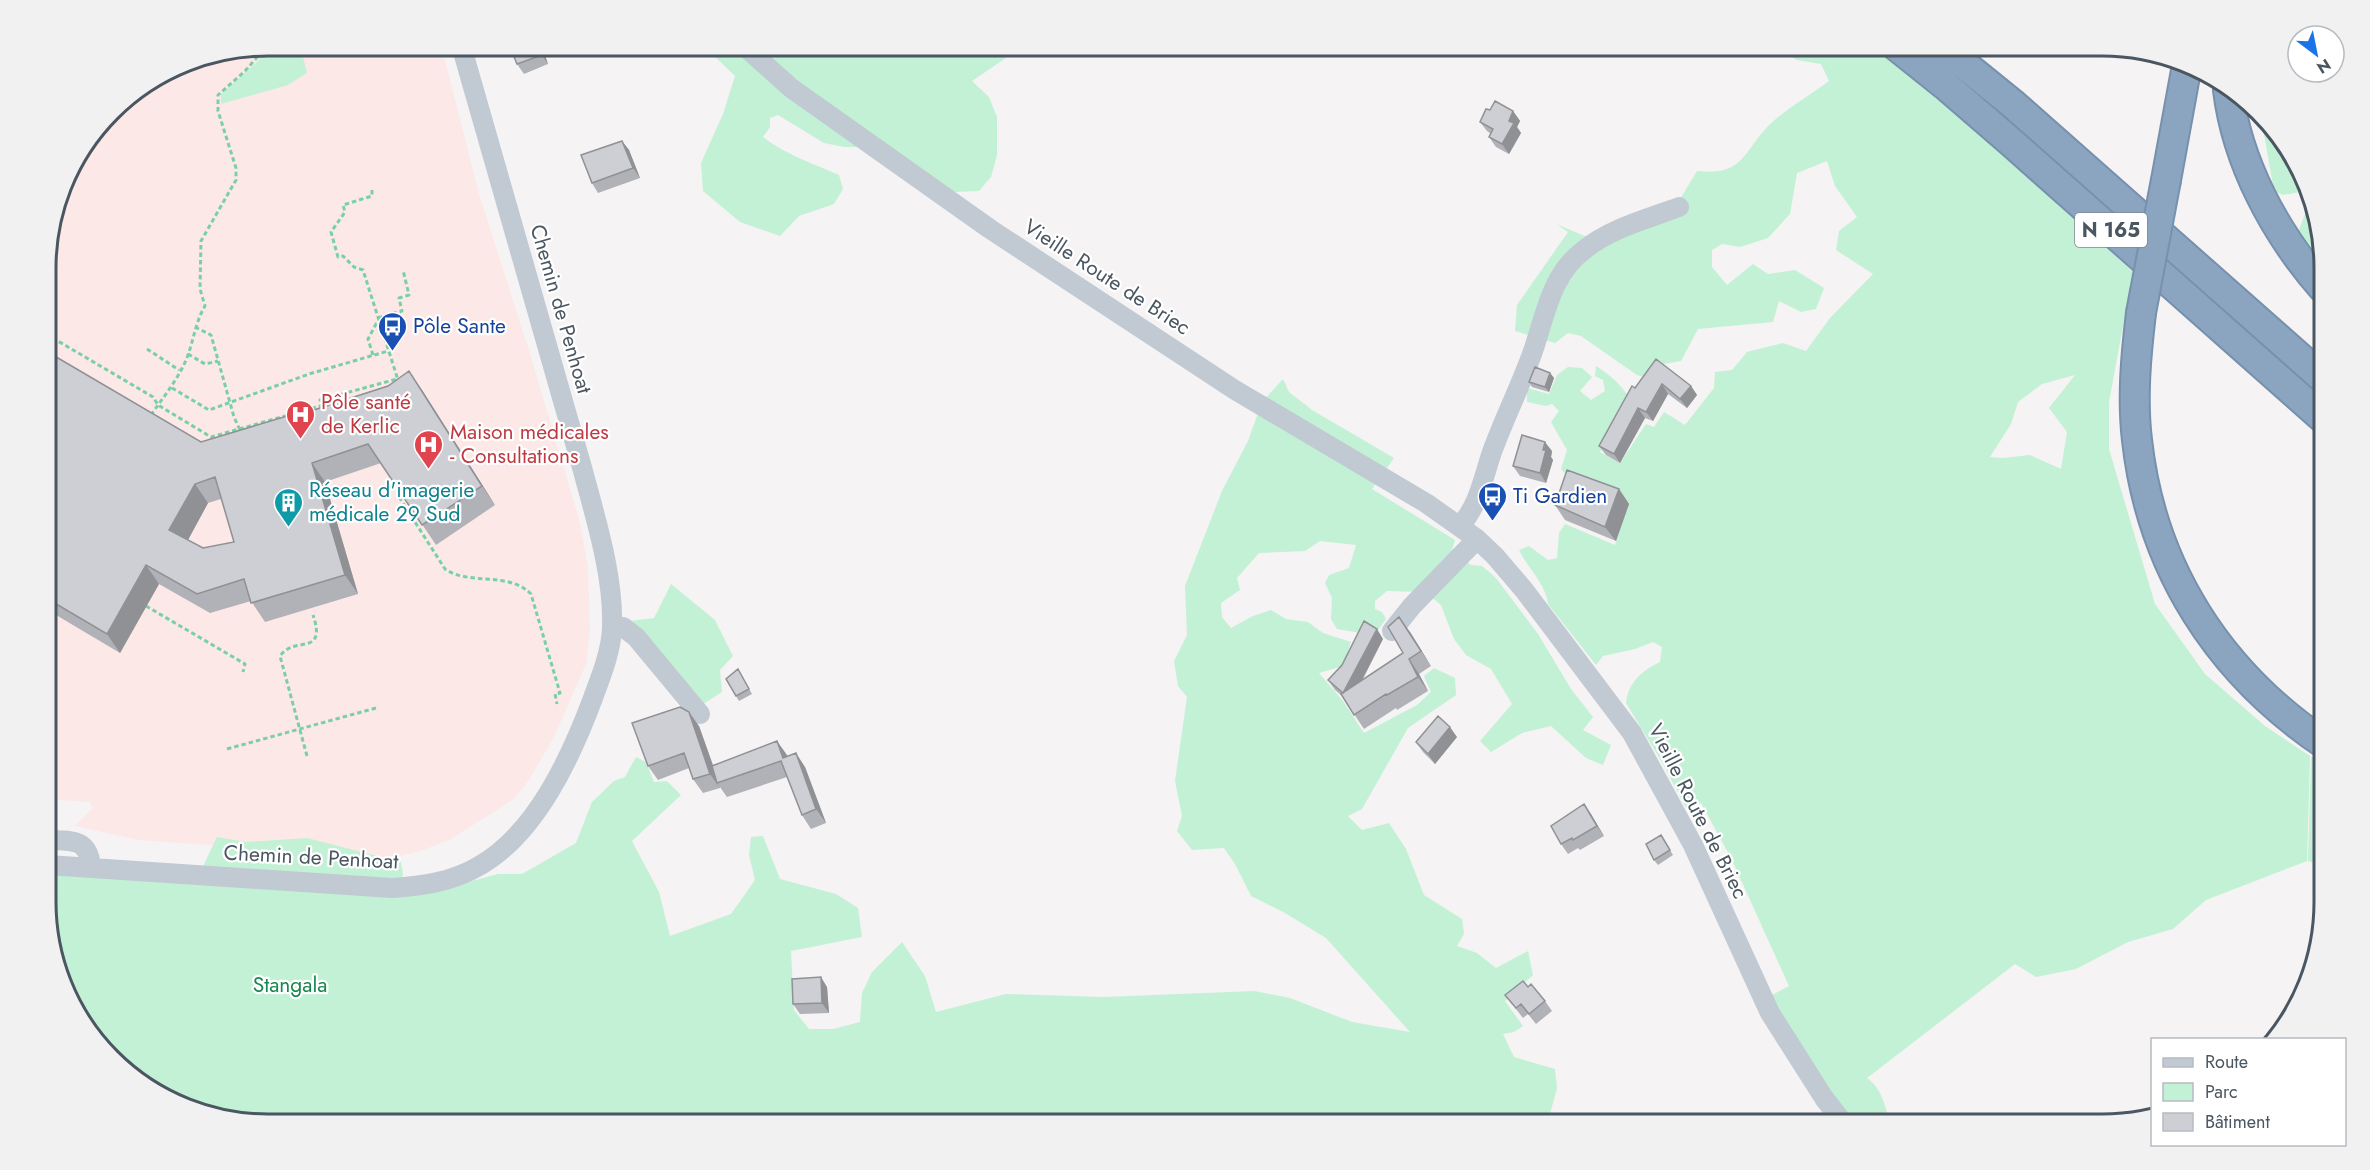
<svg xmlns="http://www.w3.org/2000/svg" width="2370" height="1170" viewBox="0 0 2370 1170" font-family="Jost,sans-serif">
  <rect width="100%" height="100%" fill="#f5f3f3"/>
  <path fill="#fce8e6" d="M267,45H441L479,194L530,354L580,523L588,567L590,632L586,664L554,737L529,780L514,799L451,839L423,850L392,858L139,840L75,826L93,808L90,802L47,799L46,252L68,169L120,100L183,62Z"/>
  <path fill="#c3f1d5" fill-rule="evenodd" d="M272,45H300L307,73L288,85L221,104V94L256,63Z
    M703,45H1025L972,81L989,97L997,117V155L991,177L979,191L955,192L882,147H844L824,143L778,115L770,118V127L763,137C786,155 812,163 839,175L843,189L834,204L799,216L780,236L740,222L703,191L701,163L723,114L735,76Z
    M1770,45H1871L1909,73L1996,146L2133,272L2109,402V449L2155,604L2205,674L2265,726L2310,756L2307,861L2206,900L2173,929L2128,942L2076,969L2036,977L2015,964L1867,1078C1882,1088 1886,1108 1890,1125H1852L1792,1037L1772,995L1789,986L1731,858L1701,803L1686,808L1663,764L1626,703C1629,681 1642,671 1660,662L1662,647L1653,642L1635,649L1603,656L1596,665L1548,604C1546,584 1528,568 1519,550L1529,546L1548,560L1557,558L1559,533L1565,524L1615,545L1629,503L1574,483L1561,469L1567,450L1551,422L1559,411L1552,404L1546,406L1527,402V388L1549,394L1557,375L1568,367L1582,368L1592,377L1580,391L1591,400L1605,391L1603,380L1595,376L1596,366C1612,376 1621,385 1631,400L1600,452L1620,463L1646,424L1654,427L1664,412L1685,425L1714,388L1715,372L1732,370L1747,352L1783,343L1806,351L1830,318L1873,274L1836,250L1839,231L1857,217L1835,186L1827,161L1797,173L1790,214L1768,238L1740,247L1722,244L1712,250V267L1727,285L1753,264L1768,274L1795,270L1824,288L1816,309L1801,312L1779,301L1773,322L1698,329L1681,361L1652,366L1644,377L1637,375L1581,336L1568,333L1555,343L1515,331L1517,305L1568,232L1556,224L1604,244L1671,214L1697,171C1744,176 1742,153 1769,125C1786,109 1810,95 1829,81L1821,64L1797,60ZM2075,375L2049,408L2067,432L2061,469L2030,455L2003,458L1990,457L2011,424L2018,402L2042,384Z
    M2261,117L2279,132L2308,183L2323,239V277L2296,238L2309,203L2300,192L2283,195L2274,191Z
    M1283,379L1289,392L1312,410L1394,458L1372,489L1455,540L1452,550L1471,565L1482,566L1496,578L1538,634L1571,689L1593,717L1583,730L1611,745L1603,765L1586,758L1551,726L1522,733L1491,752L1480,741L1512,704L1491,669L1466,655L1454,639L1441,605L1425,592L1387,591L1375,601V609L1382,612L1386,619L1378,630L1370,628L1366,634L1337,629L1331,619L1332,598L1325,583L1329,575L1349,568L1356,545L1320,541L1305,551L1259,553L1237,578L1240,590L1221,603L1222,617L1231,628L1253,616L1271,610L1286,619L1308,622L1323,633L1351,642L1343,666L1319,673L1343,701L1364,733L1417,705L1431,692L1424,676L1434,668L1455,678L1456,695L1408,728L1362,809L1348,816L1362,830L1389,823L1406,849L1424,895L1462,919L1464,934L1457,946L1477,953L1496,968L1528,951L1533,975L1505,1001L1523,1026L1514,1032L1503,1034L1514,1057L1555,1069L1557,1088L1547,1125H267L169,1102L91,1038L47,932V872L195,883L217,837L246,842L307,838L401,862L403,874L399,892L442,889L498,874H522L576,843L592,802L614,781L625,777L636,757L646,762L654,782L667,781L681,795L632,841L659,892L670,936L731,914L755,880L749,855L751,837L763,836L780,879L836,894L858,908L862,937L791,951L794,1010L809,1029H833L860,1022L862,993L872,972L902,942L925,976L936,1012L1006,994L1104,997L1254,991L1290,998L1352,1022L1410,1032L1326,938L1285,913L1251,896L1235,864L1224,848L1192,850L1177,831L1182,816L1175,781L1187,697L1178,686L1174,661L1187,635L1185,586L1222,491L1248,441L1262,402Z
    M671,584L715,620L733,656L720,670L722,692L700,706L630,621L654,618Z
    M2311,757L2325,762V867L2308,861Z"/>
  <g fill="none" stroke-linecap="round" stroke-linejoin="round">
    <defs>
      <path id="highway" d="M1895,45L1945,85L2011,142L2324,419
        M1940,45L2014,105L2324,379
        M2228,90C2237,163 2275,233 2323,288
        M2166,180L2187,65
        M2141,313C2136,355 2132,398 2137,440C2151,568 2219,673 2325,744"/>
    </defs>
    <use href="#highway" stroke="#7690ad" stroke-width="32"/>
    <path stroke="#7ad0a6" stroke-width="3" stroke-dasharray="4.5 3" stroke-linecap="butt" d="M372,190V196L343,205L345,212L331,232L338,257L343,256L354,267L363,270L398,380
      M378,318L402,311L399,298L409,295L403,270
      M195,327L211,335L234,417L240,430
      M46,334L153,397L158,405L211,437L327,404L333,405
      M147,349L179,370
      M188,354L205,364L218,361
      M373,355L368,339L376,324L379,323
      M172,388L209,410L309,374L388,351
      M323,408L320,400L397,379
      M151,415C164,396 180,377 188,355C194,338 196,321 205,306L200,289L201,241L236,180V168L218,111V95L245,71L268,45
      M399,497L445,569C470,586 508,571 531,594L560,693L555,694L557,704
      M146,606L245,664L243,672
      M227,749L376,708
      M307,756L280,656C295,635 327,657 313,615"/>
    <path stroke="#c1cad2" stroke-width="20" d="M743,45L791,88L990,229L1235,390L1426,503L1477,539L1495,556L1524,590L1632,733L1693,845L1770,1013L1824,1098L1845,1125
      M1460,526C1479,505 1483,478 1492,452C1504,419 1520,387 1532,354C1545,318 1550,275 1584,250C1611,228 1647,219 1679,207
      M612,628L623,627L636,637L700,714
      M1392,631L1412,606L1477,539
      M47,840C70,841 88,837 91,866
      M47,865L392,888C422,886 452,882 479,866C536,834 571,757 593,698C601,676 611,652 612,628C614,577 596,520 583,471L461,45"/>
    <use href="#highway" stroke="#8ba5c1" stroke-width="28"/>
    <defs>
      <path id="highway-bridge" d="M2141,313L2166,180"/>
    </defs>
    <use href="#highway-bridge" stroke="#7690ad" stroke-width="32" stroke-linecap="butt"/>
    <use href="#highway-bridge" stroke="#8ba5c1" stroke-width="28"/>
  </g>
  <path fill="#b0b2b7" fill-rule="evenodd" d="M542,47L548,64L524,74L517,64Z
    M1490,110L1513,111L1520,121L1517,127L1521,133L1509,154L1496,147L1489,137L1491,134L1487,131L1480,122Z
    M622,141L629,150L640,178L598,193L592,183Z
    M46,351L201,442L297,413L298,414L422,390L495,505L436,545L381,463L325,482L358,594L265,622L251,601L210,613L159,584L120,653L46,609ZM221,499L234,542L203,548L188,540L208,503Z
    M1656,359L1691,386L1697,395L1687,408L1668,394L1653,421L1645,418L1620,463L1606,455L1599,446Z
    M1550,373L1554,378L1549,392L1532,387L1529,382Z
    M1552,451L1551,457L1553,460L1546,483L1520,476L1513,466Z
    M1619,489L1629,504L1616,541L1565,520L1555,505Z
    M1410,632L1431,666L1419,674L1428,691L1397,710L1396,708L1364,729L1342,696L1335,690L1328,680L1383,639L1362,681L1403,653Z
    M738,669L752,694L739,701L736,696Z
    M699,726L713,765L787,755V757L805,767L826,823L811,829L802,815L787,777L727,797L720,787V788L703,793L693,779L689,768L658,780L648,766Z
    M1457,737L1435,764L1423,752L1416,742Z
    M1584,804L1604,836L1580,850L1578,848L1568,854L1561,844Z
    M1664,840L1673,855L1658,865L1654,860Z
    M827,987L829,1013L800,1014L793,1004Z
    M1528,987L1545,1001L1552,1011L1536,1024L1528,1014L1523,1018L1505,995Z"/>
  <path fill="#909195" d="M538,45H540L542,47L548,64L542,55Z
    M1513,111L1520,121L1517,127L1521,133L1509,154L1502,144L1509,121Z
    M622,141L629,150L640,178L633,168Z
    M409,371L422,390L495,505L482,486Z
    M1550,373L1554,378L1549,392L1545,387Z
    M1662,384L1668,394L1653,421L1646,412Z
    M1691,386L1697,395L1687,408L1680,399Z
    M1638,408L1645,418L1620,463L1614,454Z
    M1545,442L1552,451L1551,457L1553,460L1546,483L1540,473Z
    M312,463L325,482L358,594L345,575Z
    M195,484L208,503L183,549L169,530Z
    M1619,489L1629,504L1616,541L1605,527Z
    M146,565L159,584L120,653L107,634Z
    M1399,617L1410,632L1431,666L1421,651Z
    M1377,629L1383,639L1350,703L1343,693Z
    M1409,659L1419,674L1428,691L1418,677Z
    M689,712L699,726L719,783H717L720,788L710,774Z
    M1450,727L1457,737L1435,764L1428,754Z
    M777,741L787,755L793,772L783,758Z
    M796,753L805,767L826,823L816,809Z
    M1584,804L1591,814L1604,836L1597,826Z
    M821,977L827,987L829,1013L822,1003Z"/>
  <path fill="#cdcfd5" stroke="#909195" stroke-width="1.5" fill-rule="evenodd" d="M515,45H538L542,55L517,64L510,47Z
    M1495,101L1513,111L1509,121L1514,123L1502,144L1489,137L1493,129L1480,122L1486,109L1490,110Z
    M622,141L633,168L592,183L581,155Z
    M46,351L201,442L297,413L298,415L388,386L409,371L482,486L422,525L368,444L312,463L345,575L251,603L244,579L197,594L146,565L107,634L46,598ZM215,477L234,542L203,548L169,530L195,484Z
    M1656,359L1691,386L1680,399L1662,384L1646,412L1638,408L1614,454L1599,446L1632,386L1635,388Z
    M1535,367L1550,373L1545,387L1529,382Z
    M1522,435L1545,442L1543,450H1546L1540,473L1513,466Z
    M1567,470L1619,489L1605,527L1555,505Z
    M1399,617L1421,651L1409,659L1418,677L1387,695L1386,694L1354,715L1341,694L1403,653L1388,627Z
    M1364,621L1377,629L1343,693L1328,680L1342,665Z
    M738,669L749,689L736,696L726,679Z
    M680,707L689,712L710,774L693,779L684,753L648,766L632,723Z
    M1438,716L1450,727L1428,754L1416,742Z
    M777,741L783,758L796,753L816,809L802,815L781,761L717,783L712,766Z
    M1584,804L1597,826L1573,840L1572,838L1561,844L1551,826Z
    M1661,835L1670,850L1654,860L1646,844Z
    M821,977L822,1003L793,1004L792,979Z
    M1523,981L1528,987L1531,984L1545,1001L1529,1014L1521,1004L1516,1008L1505,995Z"/>
  <defs>
    <symbol id="bus-pin" viewBox="-11 -11 22 30"><path d="M0 17L-7.5 6A9.5 9.5 0 1 1 7.5 6Z" fill="#1a4fb4" stroke="#fff"/><path d="M-5-6H5V4H4V6H2V4H-2V6H-4V4H-5ZM-3.5-4V0h7V-4ZM-3.5 1.2v1.5H-2V1.2ZM2 1.2v1.5H3.5V1.2Z" fill="#fff"/></symbol>
    <symbol id="hospital-pin" viewBox="-11 -11 22 30"><path d="M0 17L-7.5 6A9.5 9.5 0 1 1 7.5 6Z" fill="#e0444e" stroke="#fff"/><path d="M-5-5h3v3.5h4V-5h3V5h-3V1.5h-4V5h-3Z" fill="#fff"/></symbol>
    <symbol id="building-pin" viewBox="-11 -11 22 30"><path d="M0 17L-7.5 6A9.5 9.5 0 1 1 7.5 6Z" fill="#0f9aa8" stroke="#fff"/><path d="M-4-6H4V6H1V3H-1V6H-4ZM-2.5-4.3h1.7v1.8h-1.7ZM.8-4.3h1.7v1.8H.8ZM-2.5-1h1.7V.8h-1.7ZM.8-1h1.7V.8H.8Z" fill="#fff"/></symbol>
  </defs>
  <g fill-rule="evenodd">
    <use href="#bus-pin" x="376" y="310" width="33" height="45"/>
    <use href="#hospital-pin" x="284" y="398" width="33" height="45"/>
    <use href="#hospital-pin" x="412" y="428" width="33" height="45"/>
    <use href="#bus-pin" x="1476" y="480" width="33" height="45"/>
    <use href="#building-pin" x="272" y="486" width="33" height="45"/>
  </g>
  <g text-anchor="middle" stroke-width="4.5" stroke-linejoin="round" paint-order="stroke">
    <rect fill="#fff" stroke="#808990" stroke-width="1.5" x="2075" y="213" width="72" height="34" rx="4.5"/>
    <g font-size="20" font-weight="bold" fill="#4a5661">
      <text x="2111" y="237">N 165</text>
    </g>
    <g font-size="21" fill="#4a5661" stroke="#fff">
      <text transform="translate(1107 277) rotate(33)" y="7">Vieille Route de Briec</text>
      <text transform="translate(561 309) rotate(74)" y="7">Chemin de Penhoat</text>
      <text transform="translate(1698 811) rotate(63)" y="7">Vieille Route de Briec</text>
      <text transform="translate(311 857) rotate(3)" y="7">Chemin de Penhoat</text>
    </g>
    <g font-size="21" fill="#164399" stroke="#fff" text-anchor="start">
      <text x="413" y="333">Pôle Sante</text>
      <text x="1513" y="503">Ti Gardien</text>
    </g>
    <g font-size="21" fill="#be3a42" stroke="#fff" text-anchor="start">
      <text x="321" y="409">Pôle santé<tspan x="321" dy="24">de Kerlic</tspan></text>
      <text x="450" y="439">Maison médicales<tspan x="450" dy="24">- Consultations</tspan></text>
    </g>
    <g font-size="21" fill="#0d838f" stroke="#fff" text-anchor="start">
      <text x="309" y="497">Réseau d'imagerie<tspan x="309" dy="24">médicale 29 Sud</tspan></text>
    </g>
    <g font-size="21" fill="#17864f" stroke="#fff">
      <text x="290" y="992">Stangala</text>
    </g>
  </g>
  <path d="M0 0H2370V1170H0ZM268 56H2102A212 212 0 0 1 2314 268V902A212 212 0 0 1 2102 1114H268A212 212 0 0 1 56 902V268A212 212 0 0 1 268 56Z" fill="#f1f1f2" fill-rule="evenodd"/>
  <path fill="none" stroke="#4a5661" stroke-width="3" d="M268 56H2102A212 212 0 0 1 2314 268V902A212 212 0 0 1 2102 1114H268A212 212 0 0 1 56 902V268A212 212 0 0 1 268 56Z"/>
  <rect x="2151" y="1038" width="195" height="108" fill="#ffffff" stroke="#b7bbc0" stroke-width="1.5"/>
  <rect x="2163" y="1058" width="30" height="9" fill="#c1cad2" stroke="#b7bbc0" stroke-width="1.5"/>
  <text x="2205" y="1068" font-size="18" fill="#4a5661">Route</text>
  <rect x="2163" y="1083" width="30" height="18" fill="#c3f1d5" stroke="#b7bbc0" stroke-width="1.5"/>
  <text x="2205" y="1098" font-size="18" fill="#4a5661">Parc</text>
  <rect x="2163" y="1113" width="30" height="18" fill="#cdcfd5" stroke="#b7bbc0" stroke-width="1.5"/>
  <text x="2205" y="1128" font-size="18" fill="#4a5661">Bâtiment</text>
  <g transform="translate(2316 54) rotate(148)"><circle r="28" fill="#ffffff" stroke="#b7bbc0" stroke-width="1.5"/>
  <path d="M0-4.5L10 22L0 15L-10 22Z" fill="#1a73e8"/>
  <text y="-9" font-size="16" font-weight="bold" text-anchor="middle" fill="#4a5661">N</text>
  </g>
</svg>
